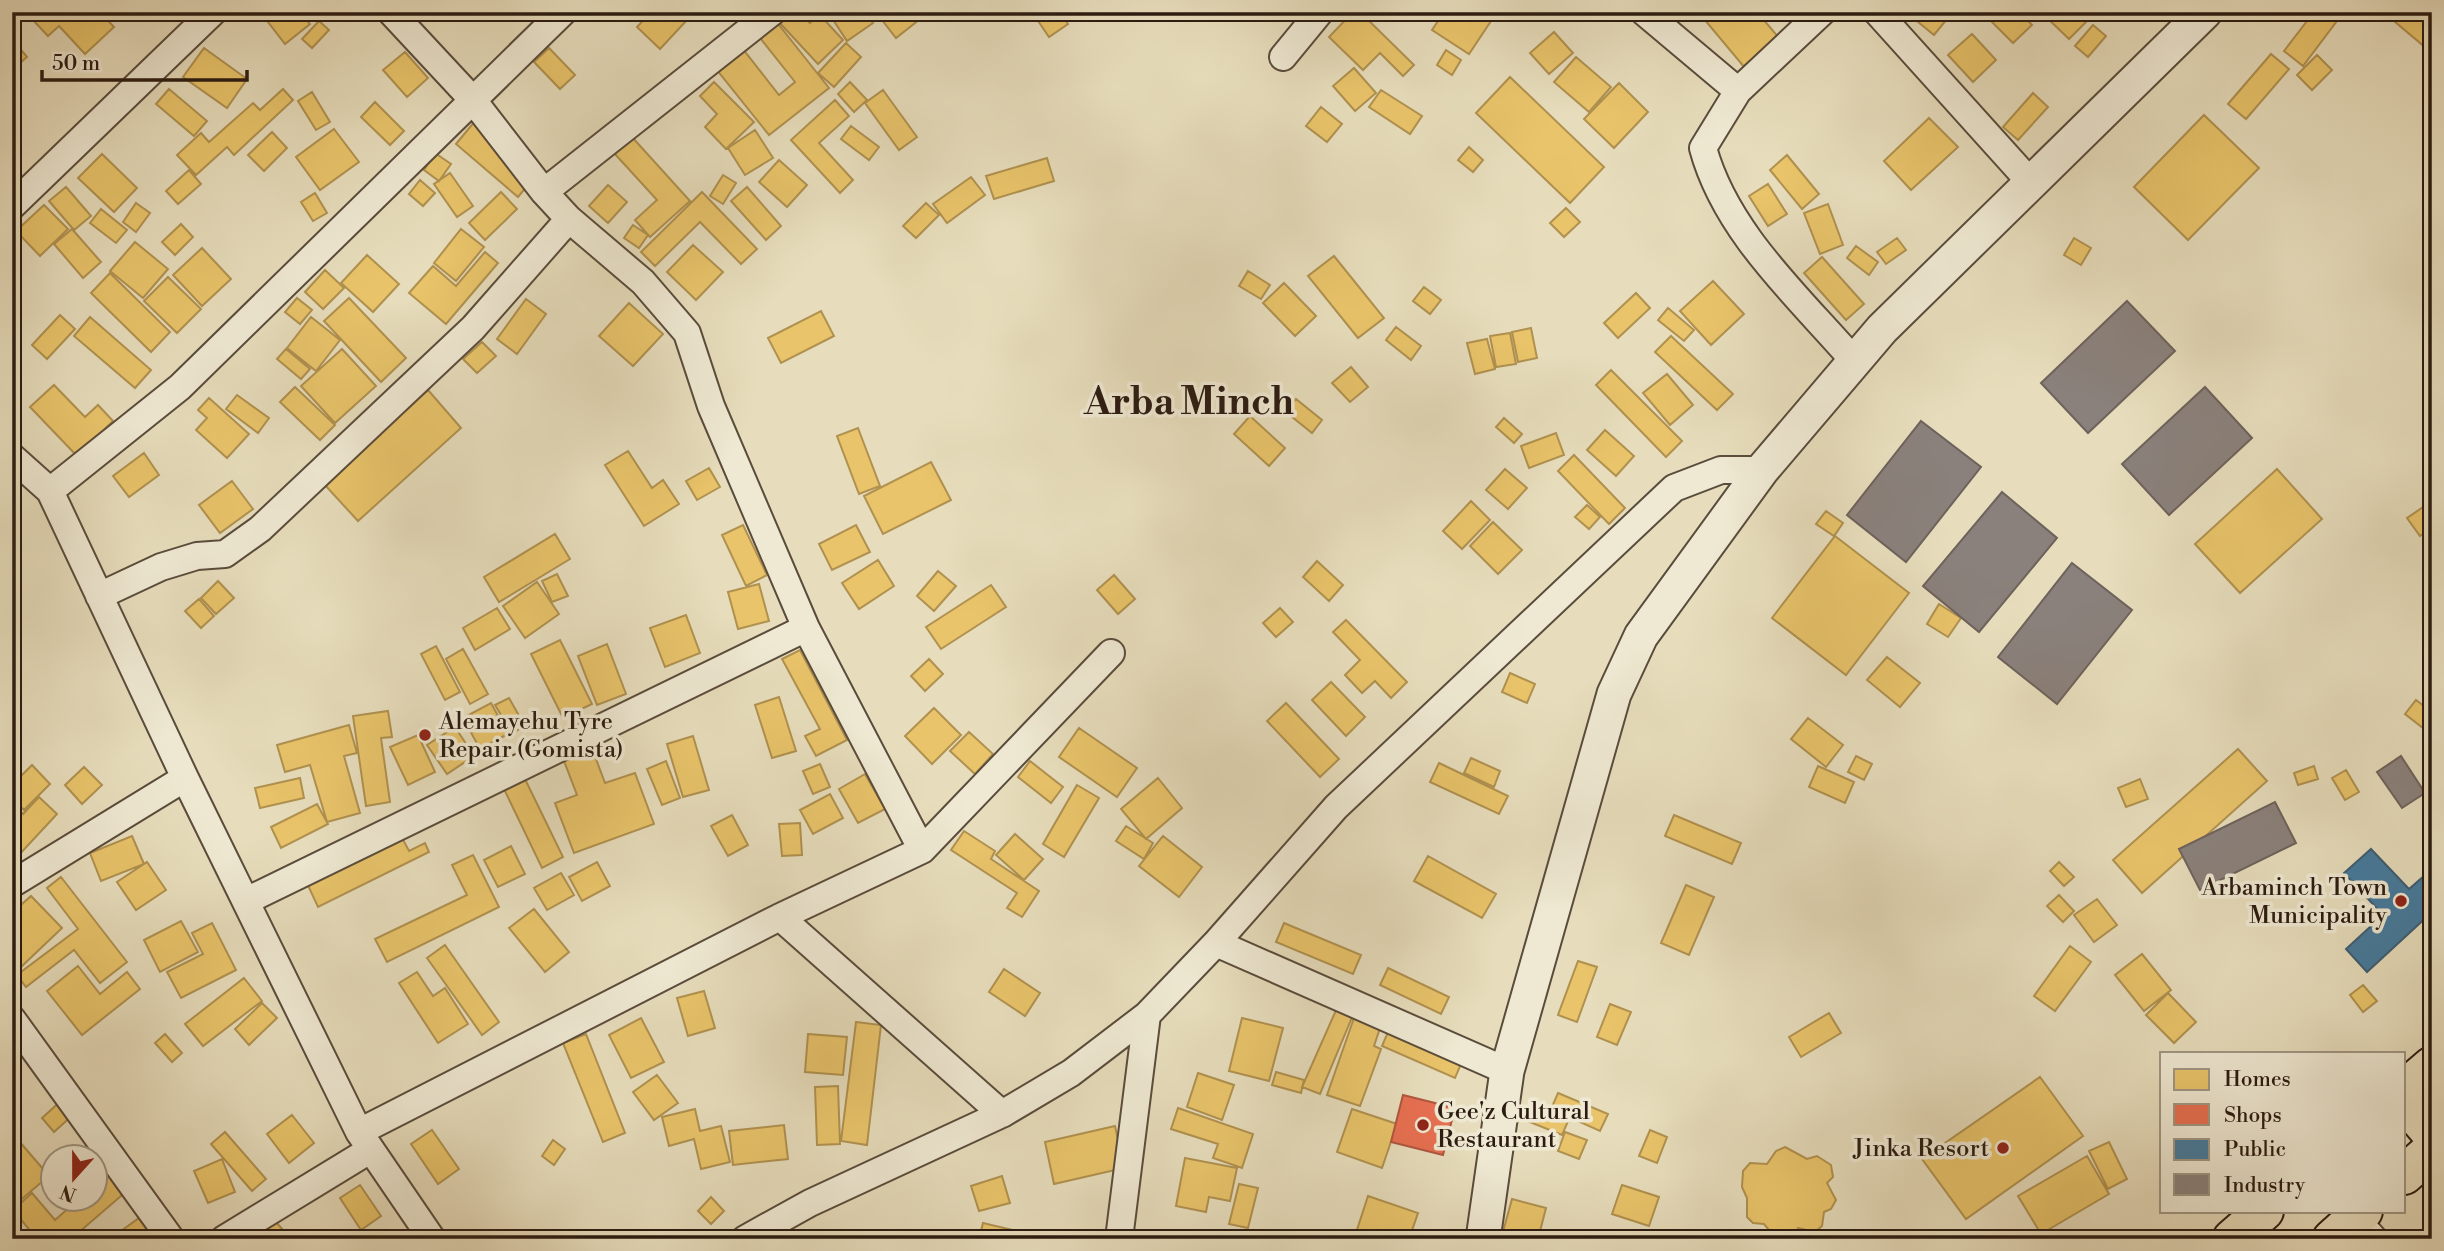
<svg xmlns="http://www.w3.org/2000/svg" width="2444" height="1251" viewBox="0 0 2444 1251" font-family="'Libre Bodoni',serif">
  <rect width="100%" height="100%" fill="#e7ddbc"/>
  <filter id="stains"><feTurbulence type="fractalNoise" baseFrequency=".00286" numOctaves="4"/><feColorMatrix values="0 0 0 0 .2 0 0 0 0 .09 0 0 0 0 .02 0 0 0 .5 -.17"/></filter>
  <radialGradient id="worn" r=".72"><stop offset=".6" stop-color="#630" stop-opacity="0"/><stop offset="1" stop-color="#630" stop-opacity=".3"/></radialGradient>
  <path fill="#e9c46a" stroke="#b0914f" stroke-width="2" d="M40,12H100L114,27L85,54L59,26L48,36L32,19Z
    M300,12L310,24L285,44L261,13Z
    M651,12H678L687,20L660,49L637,27Z
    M786,12H799L810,23L819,14L843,40L818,64L777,20Z
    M828,12H866L873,23L847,41Z
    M892,12H929L896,38L882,20Z
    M1032,12H1060L1068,24L1049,37Z
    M1353,12H1360L1414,65L1403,76L1380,53L1363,70L1329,37Z
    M1444,12H1478L1491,21L1469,54L1432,30Z
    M1757,12L1780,39L1745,68L1699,13Z
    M1927,12H1950L1951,14L1934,35L1918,22Z
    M2001,12H2020L2032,25L2013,43L1991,21Z
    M2041,12H2077L2087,21L2069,39Z
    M2314,12L2343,13L2303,66L2284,51Z
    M2401,12H2432V53L2394,21Z
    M775,20L829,88L769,135L716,69L742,48L779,95L795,82L757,34Z
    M319,21L329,30L312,48L302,39Z
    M2093,25L2106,36L2088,57L2075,46Z
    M1554,32L1573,53L1549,74L1530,53Z
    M1972,34L1996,60L1973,82L1948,55Z
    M12,39L27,57L12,70Z
    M846,43L861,57L834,87L818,73Z
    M204,48L247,79L227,108L183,77Z
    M549,48L575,75L560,89L534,62Z
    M1446,50L1461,60L1452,75L1437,65Z
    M405,52L428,78L407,97L383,70Z
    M2271,54L2289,69L2246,119L2228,104Z
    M2317,55L2332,70L2312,90L2297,75Z
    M1576,57L1611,87L1589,112L1554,82Z
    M1354,68L1376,93L1355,111L1333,86Z
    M1510,77L1604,167L1570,203L1476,113Z
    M714,82L754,122L726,149L705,127L717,114L700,96Z
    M850,82L867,100L854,112L838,94Z
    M1619,83L1648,112L1614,148L1584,119Z
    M169,89L207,121L194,136L156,104Z
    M283,89L293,100L234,155L227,147L196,175L177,155L201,133L209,142L253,103L260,110Z
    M883,90L917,137L899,150L865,103Z
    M1381,90L1422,116L1410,134L1369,107Z
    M312,92L330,122L316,130L298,101Z
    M2033,93L2048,107L2018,140L2003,127Z
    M835,100L849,116L819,143L853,180L840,193L791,140Z
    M375,102L404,131L390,145L361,117Z
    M1321,107L1342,124L1327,142L1306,126Z
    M2204,115L2259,168L2188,240L2134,187Z
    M1929,118L1958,147L1911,190L1884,161Z
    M475,121L537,174L518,197L456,144Z
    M851,126L879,147L869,160L841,139Z
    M334,129L359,162L320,190L296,157Z
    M755,130L773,158L745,175L728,148Z
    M272,132L287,148L264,171L248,155Z
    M632,137L690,201L650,237L635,220L657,200L614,153Z
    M1469,147L1483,160L1473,172L1458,160Z
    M435,153L451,164L439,181L424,170Z
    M102,154L137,188L114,212L78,178Z
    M1787,155L1819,194L1802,209L1770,170Z
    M1047,158L1054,181L994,199L986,176Z
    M779,160L807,185L787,207L759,182Z
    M189,170L201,184L178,204L166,191Z
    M450,173L473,206L457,217L434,184Z
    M723,175L736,183L723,204L710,196Z
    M971,177L985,195L947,223L933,204Z
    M420,180L435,193L423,206L409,194Z
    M1768,184L1787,214L1768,226L1749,196Z
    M608,185L627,202L608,223L589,206Z
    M66,187L91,216L74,230L49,201Z
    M747,187L781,226L766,240L731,201Z
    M501,192L517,209L485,240L469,223Z
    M702,192L757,249L741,264L700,222L655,266L641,252Z
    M315,193L327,213L313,221L301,202Z
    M136,203L150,213L136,232L123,222Z
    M926,203L939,215L916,238L903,226Z
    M1828,204L1843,245L1820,254L1804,213Z
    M44,205L68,229L40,256L16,231Z
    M1566,208L1580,222L1564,237L1550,223Z
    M101,209L127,230L116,243L90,223Z
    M181,224L193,237L175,255L162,242Z
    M633,225L648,235L639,248L624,238Z
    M72,229L101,262L83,278L54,244Z
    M461,229L484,247L456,281L434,263Z
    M1897,238L1906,250L1886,264L1877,252Z
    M2074,238L2091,248L2081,265L2064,255Z
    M135,242L168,269L143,298L110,271Z
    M693,245L723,272L696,300L667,272Z
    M1856,246L1878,262L1869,275L1847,258Z
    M202,248L231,279L202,306L173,275Z
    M485,252L498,263L446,324L409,293L433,266L456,286Z
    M367,255L399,284L373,312L341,283Z
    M1334,256L1384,318L1358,338L1308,276Z
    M1822,257L1864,304L1846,320L1804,273Z
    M325,270L344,288L323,309L305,292Z
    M1248,271L1270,285L1261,299L1239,286Z
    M110,273L170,332L151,352L91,293Z
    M168,277L201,309L177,333L144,301Z
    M1713,281L1744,314L1711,345L1680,311Z
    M1284,283L1316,316L1295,336L1263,303Z
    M1424,287L1441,300L1430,314L1413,301Z
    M1636,293L1650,308L1618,338L1604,323Z
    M297,298L312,310L300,324L285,312Z
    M349,298L406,358L381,382L324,321Z
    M526,299L546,314L517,354L497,339Z
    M629,303L663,334L633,366L599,336Z
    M1668,308L1694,330L1684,341L1658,320Z
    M821,311L834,336L781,363L768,338Z
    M60,315L75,329L47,359L32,345Z
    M90,317L151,370L135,388L74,336Z
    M311,317L340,340L316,371L287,348Z
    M1396,327L1421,346L1411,360L1386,340Z
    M1531,328L1537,358L1518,362L1512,332Z
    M1510,333L1516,364L1496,367L1490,336Z
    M1671,336L1733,394L1717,410L1655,352Z
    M1487,339L1495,369L1475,374L1467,343Z
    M482,342L496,356L477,373L463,359Z
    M286,349L310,369L301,379L277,359Z
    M342,349L376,386L335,423L301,386Z
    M1351,367L1368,387L1350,402L1332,383Z
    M1611,370L1682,441L1666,457L1596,385Z
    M1667,374L1693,405L1670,425L1643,393Z
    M54,385L85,417L98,405L113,421L77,456L30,407Z
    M295,387L335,425L320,440L280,402Z
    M428,390L461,428L358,521L324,484Z
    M237,395L269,418L258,433L226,409Z
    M209,398L249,434L227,458L196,430L207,418L198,410Z
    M1296,399L1322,420L1312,433L1286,412Z
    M1250,416L1285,448L1269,466L1234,434Z
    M1504,418L1522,434L1514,443L1496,427Z
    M858,428L880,486L859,494L837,436Z
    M1605,430L1634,456L1616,476L1587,450Z
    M1556,433L1564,455L1529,468L1521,446Z
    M628,451L652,488L663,480L679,504L644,526L605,465Z
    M144,453L159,475L129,497L113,476Z
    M1574,455L1625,508L1609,524L1558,471Z
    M931,462L951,500L883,534L864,496Z
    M709,468L720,487L697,500L686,481Z
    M1505,469L1527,488L1508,509L1486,490Z
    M2277,469L2322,519L2240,593L2195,544Z
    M232,481L253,509L220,533L199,505Z
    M1471,501L1490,520L1462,549L1443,531Z
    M2432,501V527L2420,536L2407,518Z
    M1587,505L1600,517L1589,529L1575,517Z
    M1826,511L1843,523L1834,536L1816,524Z
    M1493,522L1522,550L1498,574L1470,546Z
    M743,525L767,575L746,586L722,535Z
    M856,525L870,552L832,570L819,544Z
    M555,534L570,559L499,602L484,577Z
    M1835,536L1909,593L1846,675L1772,618Z
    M878,560L894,586L859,609L842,583Z
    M1317,561L1343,585L1329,601L1303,577Z
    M938,571L956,586L934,611L917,596Z
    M557,574L568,596L552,602L542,581Z
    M1114,575L1135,599L1118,614L1097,590Z
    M218,581L234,598L216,614L201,598Z
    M537,582L559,614L525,638L503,606Z
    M759,584L769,621L738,629L728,592Z
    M991,585L1006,607L941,649L926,627Z
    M199,599L214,616L201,628L185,611Z
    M1939,604L1961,618L1948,637L1927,624Z
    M497,608L510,629L475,650L463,628Z
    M1280,608L1293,622L1276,637L1263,623Z
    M686,615L700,653L665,667L650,628Z
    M1346,620L1407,682L1391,698L1375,681L1362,693L1345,675L1360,660L1333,632Z
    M560,640L592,704L563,718L531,654Z
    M607,644L626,694L597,705L578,656Z
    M436,646L460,692L445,700L421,654Z
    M463,649L488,694L470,704L446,659Z
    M800,650L847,740L816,756L805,736L820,729L782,659Z
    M1887,657L1920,683L1900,707L1867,680Z
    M929,659L943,674L925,691L911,676Z
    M1510,673L1535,684L1527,703L1502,692Z
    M1331,682L1365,717L1346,736L1312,700Z
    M779,697L796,751L772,758L755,705Z
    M509,698L525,726L512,733L495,705Z
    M2416,700L2432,712V726L2428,732L2405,714Z
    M491,703L508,734L480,749L463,718Z
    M1286,703L1339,759L1320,777L1267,721Z
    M934,708L961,735L932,764L905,736Z
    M388,711L392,737L381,738L390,802L366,806L353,716Z
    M1808,718L1843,745L1826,767L1791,739Z
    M349,725L357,753L344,756L360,813L327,822L310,765L285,772L277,745Z
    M455,727L474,756L447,774L427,745Z
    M1079,728L1137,768L1117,797L1059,757Z
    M969,732L993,754L975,774L950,751Z
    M418,735L435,772L408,785L390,747Z
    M693,736L709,790L683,797L667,744Z
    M2238,749L2267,781L2142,893L2113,860Z
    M593,751L605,783L635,773L654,824L574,853L555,803L577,795L564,761Z
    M1856,756L1872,764L1864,780L1848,772Z
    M1471,758L1500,771L1494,787L1464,773Z
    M666,761L680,798L662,805L647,769Z
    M1030,761L1063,787L1051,803L1018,777Z
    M1439,763L1508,796L1499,814L1430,782Z
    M820,764L830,787L813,794L803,771Z
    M32,765L50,784L24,810L12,798V785Z
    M1818,766L1854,782L1845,803L1809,787Z
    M2314,766L2318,779L2298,785L2294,773Z
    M84,767L102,785L82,804L65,785Z
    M2346,770L2359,792L2345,800L2332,778Z
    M865,774L885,809L858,823L839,789Z
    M524,777L563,857L542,868L503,787Z
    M300,778L304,798L260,808L255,788Z
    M1158,778L1182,808L1146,839L1121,809Z
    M2140,779L2148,799L2126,807L2118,788Z
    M1077,785L1099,798L1064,857L1043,844Z
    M830,794L843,818L813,834L800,810Z
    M39,797L57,814L19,855L12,850V804L23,814Z
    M317,804L328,824L281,848L271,827Z
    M732,815L748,845L728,856L711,826Z
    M1674,815L1741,843L1732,864L1665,836Z
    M800,823L802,855L782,856L779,824Z
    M1126,826L1153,843L1144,859L1116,841Z
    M964,831L995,851L991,859L1039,891L1022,917L1007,908L1017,893L951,850Z
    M399,832L409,851L425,843L429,852L318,907L305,879Z
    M1015,834L1043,859L1024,880L996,855Z
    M132,836L144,864L101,881L90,853Z
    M1163,836L1202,867L1179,897L1139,866Z
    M511,846L525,874L498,887L484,860Z
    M473,855L499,907L387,962L375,939L467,895L452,865Z
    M1428,856L1496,894L1482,918L1414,881Z
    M147,862L166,890L136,910L117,882Z
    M597,862L610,886L582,901L569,877Z
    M2059,862L2074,877L2064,886L2050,871Z
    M561,873L574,895L547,910L534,888Z
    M61,877L127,962L100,983L74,950L26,987L17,975L78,929L47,888Z
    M1686,885L1714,897L1689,955L1661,943Z
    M2059,895L2074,911L2063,922L2047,906Z
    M31,896L62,928L21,967L12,958V913Z
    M2097,899L2117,925L2094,942L2074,915Z
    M534,909L569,952L545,972L509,928Z
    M181,921L198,952L160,972L144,940Z
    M212,923L236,970L181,998L167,972L203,954L192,933Z
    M1284,923L1361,955L1353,974L1276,942Z
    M445,945L499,1022L482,1035L427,958Z
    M2070,946L2091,962L2055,1011L2034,996Z
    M2142,954L2171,990L2144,1011L2115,975Z
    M1578,961L1597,967L1577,1022L1558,1015Z
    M78,966L100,994L127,972L140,989L82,1035L47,991Z
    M1388,968L1449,997L1441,1014L1380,985Z
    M1004,969L1040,993L1025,1016L989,992Z
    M417,972L433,996L445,988L468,1024L438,1043L399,983Z
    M244,978L262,1001L203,1046L185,1024Z
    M2363,985L2377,1001L2363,1012L2350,995Z
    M704,991L715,1028L688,1036L677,998Z
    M2168,993L2196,1022L2174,1043L2146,1015Z
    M262,1003L277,1018L249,1045L235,1029Z
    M1610,1004L1631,1012L1617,1045L1597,1037Z
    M1337,1008L1353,1015L1320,1094L1302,1087Z
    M1829,1013L1841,1033L1801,1057L1789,1037Z
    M641,1018L664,1062L631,1078L609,1035Z
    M1242,1018L1283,1028L1269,1081L1229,1071Z
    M1354,1018L1380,1028L1374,1046L1381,1049L1360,1106L1327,1095Z
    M856,1022L881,1025L867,1145L841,1141Z
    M1388,1032L1461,1064L1455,1078L1382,1046Z
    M165,1034L182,1053L172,1062L155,1043Z
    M586,1034L625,1133L603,1142L563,1043Z
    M808,1034L847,1037L843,1075L805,1072Z
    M1276,1072L1304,1080L1301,1093L1272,1085Z
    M1198,1073L1234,1085L1222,1120L1187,1107Z
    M657,1075L678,1103L654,1120L633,1092Z
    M2040,1077L2083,1136L1966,1219L1922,1159Z
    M838,1086L840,1144L817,1145L815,1087Z
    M1558,1093L1608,1114L1600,1131L1551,1109Z
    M63,1099L75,1113L54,1132L42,1118Z
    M1532,1104L1569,1119L1562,1135L1525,1120Z
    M1178,1108L1253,1134L1242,1168L1213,1158L1218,1144L1171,1129Z
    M695,1109L700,1131L721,1126L730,1162L701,1169L694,1139L669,1146L662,1117Z
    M1352,1109L1397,1124L1382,1168L1337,1152Z
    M292,1115L314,1143L289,1163L267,1134Z
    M784,1125L788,1159L733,1165L729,1131Z
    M1115,1126L1124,1168L1054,1184L1045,1142Z
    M432,1130L459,1169L438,1184L411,1144Z
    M1650,1130L1667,1137L1657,1163L1639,1156Z
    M225,1132L266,1179L252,1191L211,1144Z
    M1565,1132L1587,1140L1579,1159L1558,1151Z
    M13,1134L49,1176L17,1203L12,1198Z
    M553,1140L565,1149L554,1165L542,1156Z
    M2109,1142L2127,1179L2108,1189L2089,1151Z
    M1785,1147L1807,1159L1817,1156L1831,1165L1833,1177L1827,1183L1836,1200L1831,1209L1824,1212L1822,1226L1815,1232L1798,1228L1794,1234L1780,1238L1773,1235L1764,1224L1753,1223L1747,1217V1198L1742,1187L1743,1171L1750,1163L1767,1164L1776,1151Z
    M2087,1156L2109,1194L2041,1234L2018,1196Z
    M1185,1158L1237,1168L1230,1201L1209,1197L1206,1212L1176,1206Z
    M222,1159L235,1192L208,1203L194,1171Z
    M111,1172L128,1190L71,1239H37L13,1210L32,1193L55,1220L80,1198H94V1186Z
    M1002,1176L1010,1203L979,1211L971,1186Z
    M1239,1184L1258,1188L1248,1228L1229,1224Z
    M360,1185L381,1216L361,1230L340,1198Z
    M1622,1185L1659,1197L1649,1226L1612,1214Z
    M1368,1196L1418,1213L1409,1239H1354Z
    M711,1197L724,1211L711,1224L698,1211Z
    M1512,1199L1546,1208L1538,1239H1501Z
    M143,1215L162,1239H126L121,1231Z
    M275,1221L291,1239H254Z
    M983,1223L1021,1232L1020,1239H979Z
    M845,1232L960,1233V1239H844Z"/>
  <path fill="#e76f51" stroke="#af563e" stroke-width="2" d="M1403,1095L1455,1108L1443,1155L1391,1142Z"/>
  <path fill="#457b9d" stroke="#3d5e73" stroke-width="2" d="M2371,849L2409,889L2432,869V912L2367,972L2346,949L2383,915L2344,873Z"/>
  <path fill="#8a817c" stroke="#6e625c" stroke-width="2" d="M2127,301L2175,351L2088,433L2041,383Z
    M2205,387L2252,438L2169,515L2122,464Z
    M1921,421L1981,467L1906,562L1847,515Z
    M2002,492L2057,538L1979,632L1923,586Z
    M2072,563L2132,610L2057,704L1998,657Z
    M2401,756L2425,793L2402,808L2377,772Z
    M2275,802L2296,843L2200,890L2179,849Z"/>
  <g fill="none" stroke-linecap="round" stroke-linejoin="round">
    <defs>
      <path id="minor" d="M391,12L472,99L544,192L569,219L643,282L687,333L711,406L806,628L922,850
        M1644,12L1738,91
        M1822,12L1738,91L1703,148C1726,233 1799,297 1855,362
        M1877,12L2032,184
        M1283,57L1320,12
        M544,192L772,12
        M12,206L213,12
        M12,457L50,491L185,778L359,1132L432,1239
        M50,491L180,387L563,12
        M99,596L161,567L197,556L225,554L260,529L473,328L569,219
        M12,884L185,778
        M246,901L806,628
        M780,917L1002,1114
        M1216,943L1507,1071
        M12,1019L171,1239
        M359,1132L780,917L922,850L1111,653
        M2355,1218L2374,1239
        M224,1239L370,1150
        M745,1239L810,1203L1002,1114L1071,1073L1147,1015L1216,943L1336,807L1674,488L1721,470H1762
        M1119,1239L1147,1015"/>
      <path id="tertiary" d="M1483,1239L1507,1071L1614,694L1641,636L1762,470L1882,329L2205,12"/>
      <path id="trunk" d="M2404,1090L2432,1066
        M2404,1101L2432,1134
        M2404,1175L2432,1150
        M2232,1239L2264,1211
        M2332,1239L2363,1211"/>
    </defs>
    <use href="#minor" stroke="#5a4c3c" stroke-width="30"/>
    <use href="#tertiary" stroke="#5a4c3c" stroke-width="37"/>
    <use href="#trunk" stroke="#2b1b11" stroke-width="42"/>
    <use href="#minor" stroke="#efe9d3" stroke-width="26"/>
    <use href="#tertiary" stroke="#efe9d3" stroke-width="33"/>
    <use href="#trunk" stroke="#e7ddbc" stroke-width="38"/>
  </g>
  <g fill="#8f2418" stroke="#efe9d3" stroke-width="2.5">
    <circle cx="425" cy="735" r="7"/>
    <circle cx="2401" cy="901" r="7"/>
    <circle cx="1423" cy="1125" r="7"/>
    <circle cx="2003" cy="1148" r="7"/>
  </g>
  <g text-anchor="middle" stroke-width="7" stroke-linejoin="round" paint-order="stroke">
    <g font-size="24" fill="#2b1b11" stroke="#efe9d3" text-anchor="start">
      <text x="439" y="729">Alemayehu Tyre<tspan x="439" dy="28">Repair (Gomista)</tspan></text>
      <text x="2387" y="895" text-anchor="end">Arbaminch Town<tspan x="2387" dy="28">Municipality</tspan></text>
      <text x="1437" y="1119">Gee'z Cultural<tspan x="1437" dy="28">Restaurant</tspan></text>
      <text x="1989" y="1156" text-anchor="end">Jinka Resort</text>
    </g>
    <g font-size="38" font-weight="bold" fill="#2b1b11" stroke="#efe9d3">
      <text x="1189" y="414">Arba Minch</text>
    </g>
  </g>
  <rect width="2444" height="1251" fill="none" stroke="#e7ddbc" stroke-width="42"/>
  <rect x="14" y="14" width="2416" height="1223" fill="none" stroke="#2b1b11" stroke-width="3.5"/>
  <rect x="21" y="21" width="2402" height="1209" fill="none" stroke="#2b1b11" stroke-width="2"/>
  <rect x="2160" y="1052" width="245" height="161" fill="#efe9d3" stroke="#a19785" stroke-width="2"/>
  <rect x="2174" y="1069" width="35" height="21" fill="#e9c46a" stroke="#a19785" stroke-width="2"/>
  <text x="2224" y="1086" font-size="21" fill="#2b1b11">Homes</text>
  <rect x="2174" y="1104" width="35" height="21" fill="#e76f51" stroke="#a19785" stroke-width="2"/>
  <text x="2224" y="1122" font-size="21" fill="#2b1b11">Shops</text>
  <rect x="2174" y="1139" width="35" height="21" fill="#457b9d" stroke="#a19785" stroke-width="2"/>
  <text x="2224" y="1156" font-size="21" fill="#2b1b11">Public</text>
  <rect x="2174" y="1174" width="35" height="21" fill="#8a817c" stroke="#a19785" stroke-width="2"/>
  <text x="2224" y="1192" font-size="21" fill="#2b1b11">Industry</text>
  <g transform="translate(74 1178) rotate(201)"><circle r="33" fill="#efe9d3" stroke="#a19785" stroke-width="2"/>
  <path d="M0-5L12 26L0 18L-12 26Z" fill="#8f2418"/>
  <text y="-10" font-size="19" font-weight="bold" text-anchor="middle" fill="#2b1b11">N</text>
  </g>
  <path d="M42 70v10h205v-10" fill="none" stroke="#2b1b11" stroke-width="3.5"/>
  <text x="52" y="70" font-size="21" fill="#2b1b11" stroke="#efe9d3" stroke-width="5" paint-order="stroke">50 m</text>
  <rect width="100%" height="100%" filter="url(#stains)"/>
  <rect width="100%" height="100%" fill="url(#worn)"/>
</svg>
